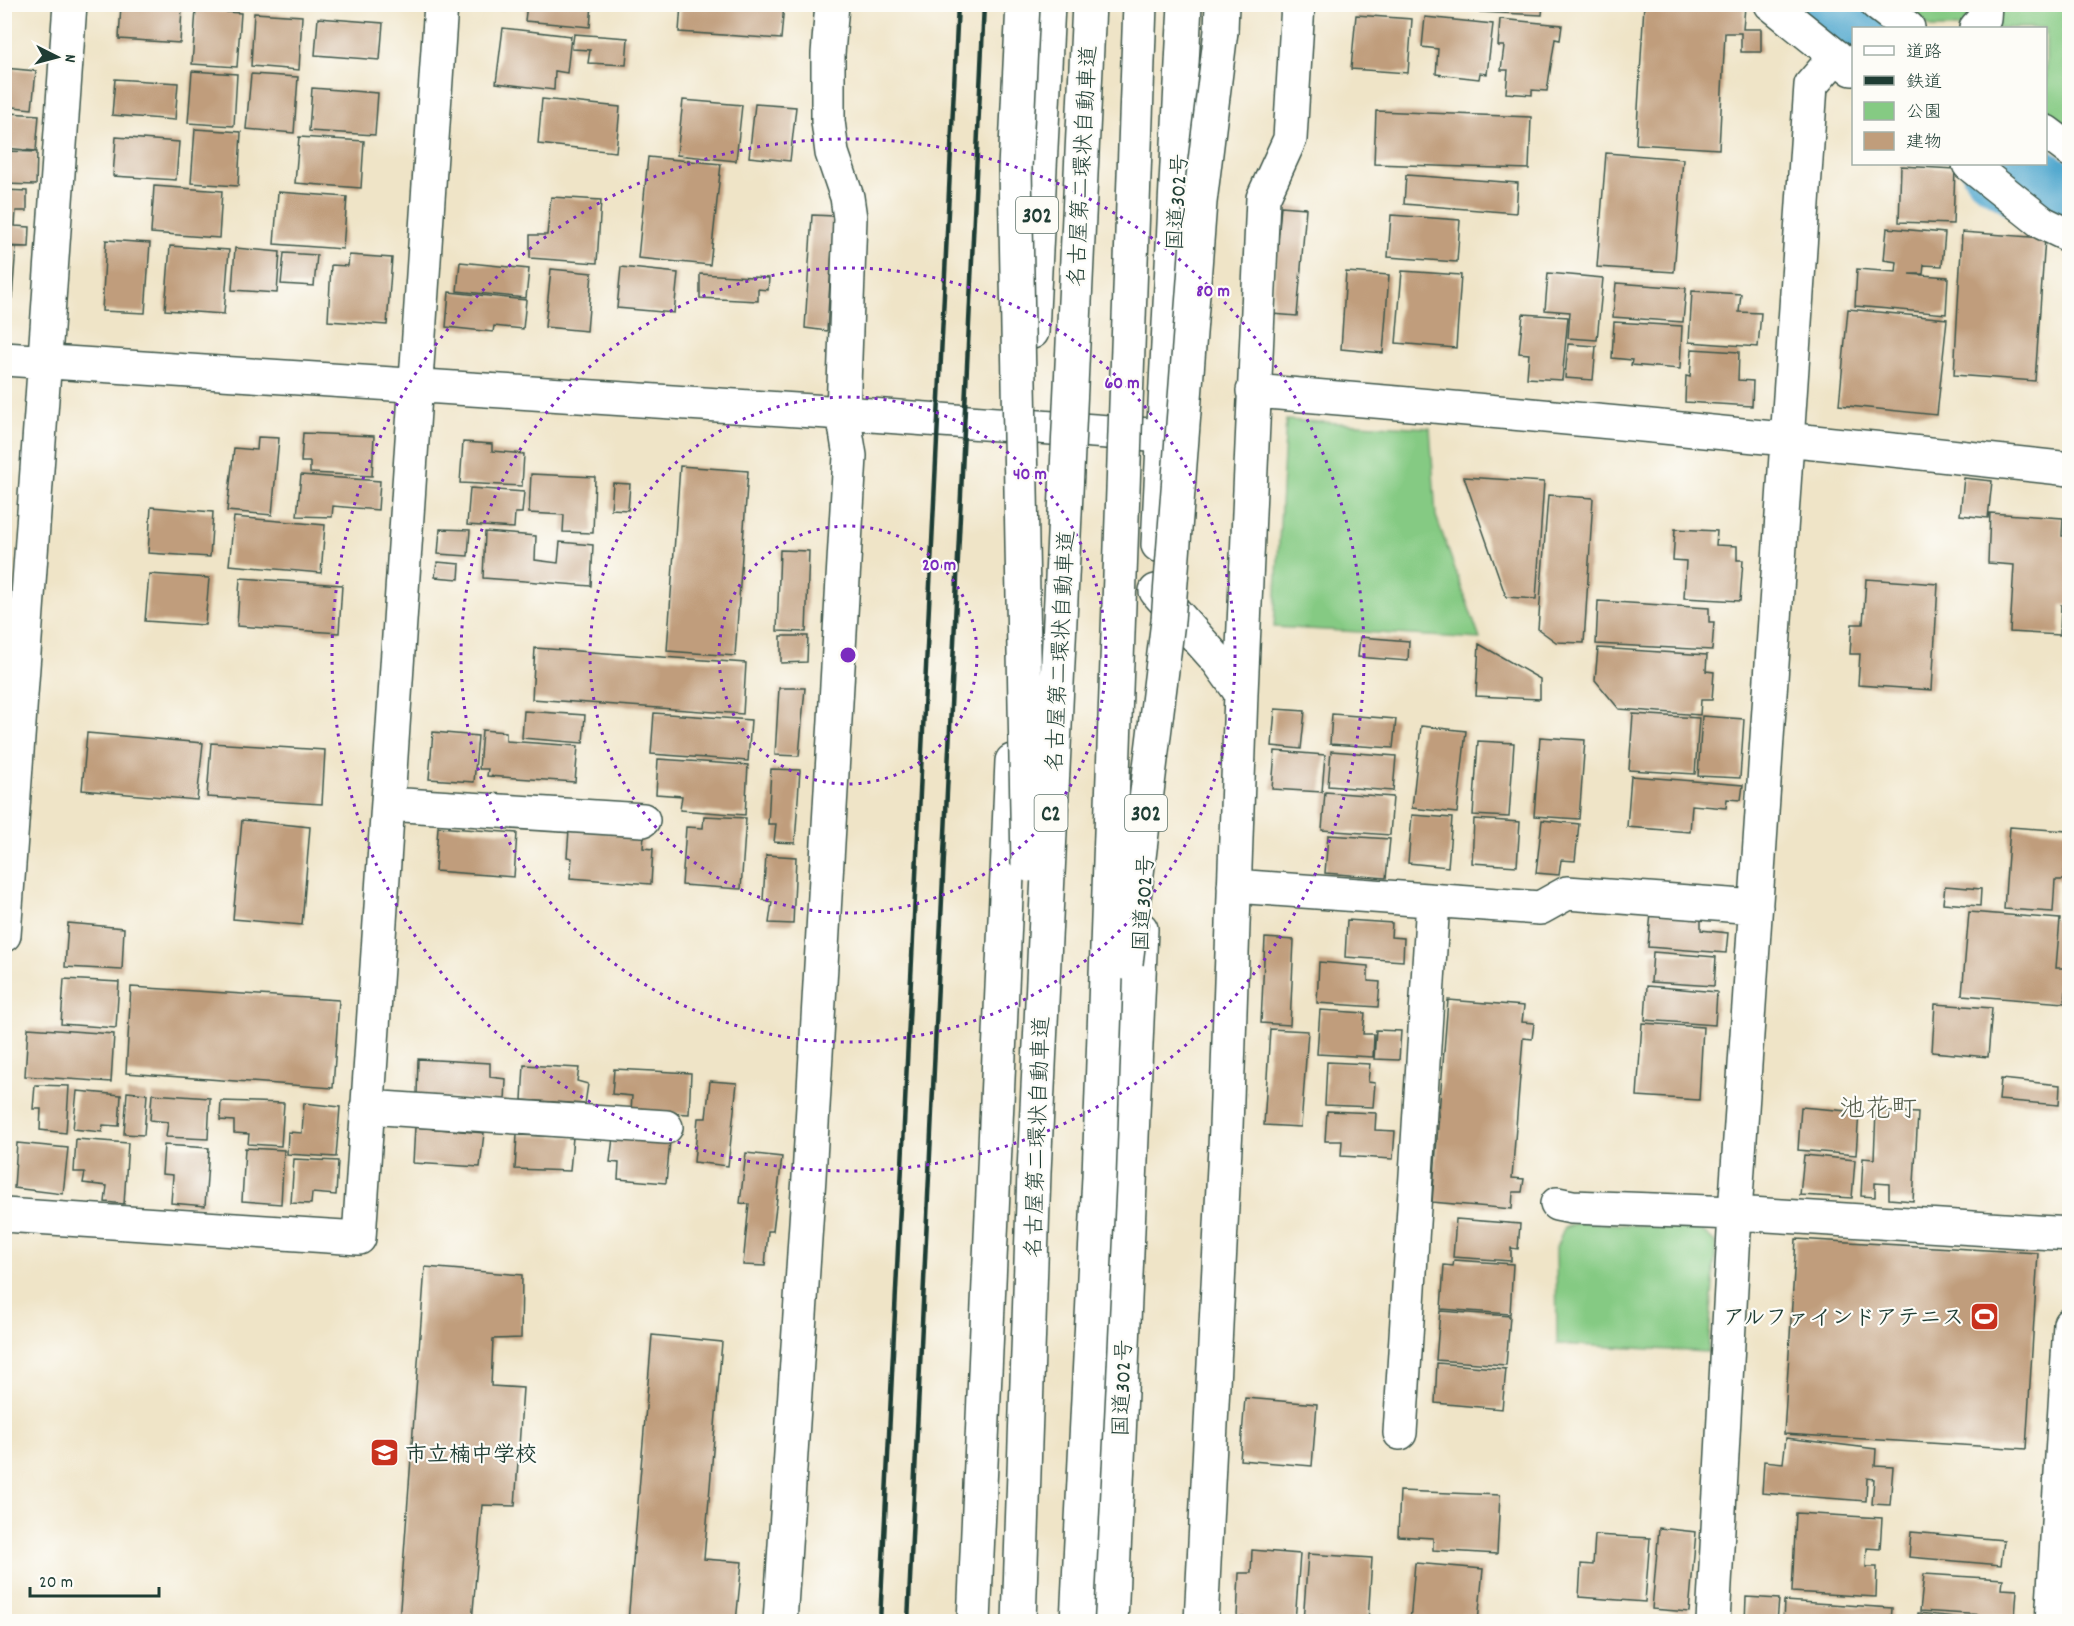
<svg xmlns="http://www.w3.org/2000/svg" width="2074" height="1626" viewBox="0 0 2074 1626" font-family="Dekko,'Klee One',sans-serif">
  <rect width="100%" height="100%" fill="#fdfcf7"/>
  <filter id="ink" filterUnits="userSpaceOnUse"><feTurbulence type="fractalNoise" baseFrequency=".0167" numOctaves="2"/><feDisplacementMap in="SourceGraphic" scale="12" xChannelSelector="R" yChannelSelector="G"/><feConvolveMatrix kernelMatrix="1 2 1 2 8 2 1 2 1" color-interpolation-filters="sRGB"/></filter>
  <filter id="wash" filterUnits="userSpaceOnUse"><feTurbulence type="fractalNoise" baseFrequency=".008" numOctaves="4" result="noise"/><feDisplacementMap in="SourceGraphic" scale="24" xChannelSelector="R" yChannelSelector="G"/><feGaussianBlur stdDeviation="1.35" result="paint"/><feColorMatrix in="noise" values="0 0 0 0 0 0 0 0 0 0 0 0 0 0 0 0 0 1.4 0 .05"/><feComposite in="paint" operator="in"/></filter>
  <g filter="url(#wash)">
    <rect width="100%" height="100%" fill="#efe4c7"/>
    <path fill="#85ca83" stroke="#52845c" stroke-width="1.5" d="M1901,5H2069V135L2046,116V28H1932Z
      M1286,420L1430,428L1436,516L1480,639L1274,627Z
      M1580,1222L1700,1229L1716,1244L1708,1352L1557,1344L1556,1248L1564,1228Z"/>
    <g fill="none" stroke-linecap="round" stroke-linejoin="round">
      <path stroke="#53a9cf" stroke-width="78" d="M1812,4L1854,40
        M1999,164L2070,209"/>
    </g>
    <g id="blocks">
      <path fill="#c09d7b" d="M121,4L182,8L180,43L119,39Z
        M471,4H503V10L471,8Z
        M527,4H592L590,27L525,21Z
        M681,4H784L781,39L679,32Z
        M1481,4H1543L1542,15L1480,12Z
        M1644,5H1725L1745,7L1743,29H1761V52H1741V33H1725L1719,149L1636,144Z
        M196,10L241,13L237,67L192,64Z
        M254,13L302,16L299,70L251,66Z
        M1356,15L1412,19L1408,73L1351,69Z
        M1425,17L1493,24L1487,74L1480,73L1479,79L1436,74L1438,49L1422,47Z
        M318,18L383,23L380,60L315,55Z
        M1500,19L1562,25L1560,40L1555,39L1547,91L1532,90V95L1506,93L1508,70H1501L1504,46H1498Z
        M503,28L571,36L567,73L555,71L554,90L496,83Z
        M574,34L628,38L626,65L588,63L590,50L572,49Z
        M4,68L36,71L32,109L4,106Z
        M192,71L237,74L234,126L188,123Z
        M251,74L298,77L294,133L246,129Z
        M115,79L178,83L175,120L112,115Z
        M312,88L378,93L375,135L309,131Z
        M542,99L620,107L616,152L538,144Z
        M683,100L742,105L736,161L677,155Z
        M755,104L796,107L790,161L749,157Z
        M1376,111L1531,117L1529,169L1374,164Z
        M9,113L39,115L36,151L5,148Z
        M195,129L241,132L238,186L191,183Z
        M116,137L179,142L176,180L113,176Z
        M299,137L364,141L361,188L295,183Z
        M4,151L37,152L36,185L4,184Z
        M1606,153L1683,159L1674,272L1597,267Z
        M648,157L721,164L710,265L638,258Z
        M1901,166L1955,169L1953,224L1899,222Z
        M1406,175L1518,183L1516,213L1404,204Z
        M154,186L222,191L219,238L151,233Z
        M4,190L27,191V211H16L15,226L30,227L29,247L4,246Z
        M278,192L347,197L343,249L274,244Z
        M551,197L601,200L597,263L530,258V235H547Z
        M1281,206L1306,208L1297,316L1272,314Z
        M812,215L834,216L827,331L805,328Z
        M1391,215L1460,220L1457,262L1388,257Z
        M1887,228L1945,233L1942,266L1924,265L1923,274H1909L1948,277L1946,314L1855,306L1857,269L1896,272L1897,262L1884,260Z
        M1962,232L2045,238L2035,381L1954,375Z
        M106,240L150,243L145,313L102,311Z
        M170,246L229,250L224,314L165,310Z
        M4,247H16L12,298H4Z
        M235,248L280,252L277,293L232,290Z
        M284,253L317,255L314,286L281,284Z
        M349,255L392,258L387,325L328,321L331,265L348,266Z
        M460,262L529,269L526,298L457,291Z
        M621,267L678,273L674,313L617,308Z
        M551,269L592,273L587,331L545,327Z
        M1402,271L1461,275L1456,348L1396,343Z
        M1346,272L1389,275L1383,353L1341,349Z
        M1548,273L1603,278L1597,340L1568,338L1570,312L1545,310Z
        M700,274L769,278L768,290L758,289V301L700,298Z
        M1616,283L1686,288L1683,322L1613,317Z
        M1692,291L1741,294L1739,312L1761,313L1758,347L1689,342Z
        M449,292L526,300L523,329L494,326L493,332L446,327Z
        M1848,309L1947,319L1937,415L1839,405Z
        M1523,314L1568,317L1562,380L1527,378L1529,354L1519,353Z
        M1614,322L1682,326L1680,369L1631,365L1632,360L1612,358Z
        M1568,344L1596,346L1593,380L1565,378Z
        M1692,349L1739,352L1738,380L1753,381L1752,406L1685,402L1686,376L1690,377Z
        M303,433L374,436L372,476L310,473V462H301Z
        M258,437L279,438L272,515L227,511L234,448L257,450Z
        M463,442L492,444V451L524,454L522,486L460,483Z
        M680,466L748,471L735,656L667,651Z
        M531,474L595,477L593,533L563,532L564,515L529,513Z
        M301,475L380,481L378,510L333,506L332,517L297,516Z
        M1464,477L1544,482L1536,599L1506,597Z
        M1964,478L1992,481L1988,518L1960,515Z
        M613,483L630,484L628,510L611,509Z
        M470,488L524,492L522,513H515L514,528L467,525Z
        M1548,495L1593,498L1584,643L1556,642L1538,629Z
        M151,507L213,512L210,557L148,553Z
        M1990,513L2063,518L2062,536H2070V605H2061L2060,635L2010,632L2014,565L1988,563Z
        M234,517L325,525L321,573L229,565Z
        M440,529L470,530L468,556L438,554Z
        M1675,529L1717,531L1716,545L1737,546V560H1743L1740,601L1684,598L1686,561L1673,560Z
        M485,532L536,536L535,560L558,563L560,542L593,545L591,586L483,578Z
        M780,550L809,551L806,632L777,631Z
        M437,562L460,564L459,579L435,577Z
        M149,574L209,578L205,625L145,621Z
        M240,578L342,585L339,633L237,626Z
        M1866,579L1938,584L1932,690L1858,685L1860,654H1850L1852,624H1863Z
        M1598,601L1709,608V622H1714L1712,650L1596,644Z
        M781,636H808L807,662L781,663Z
        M1360,637L1409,641L1408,661L1358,657Z
        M1479,644L1540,679V699L1476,696Z
        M535,648L746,663L743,714L532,699Z
        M1598,648L1707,655L1706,671L1714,672L1712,700H1701L1700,715L1619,709L1595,680Z
        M779,688H805L799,756L775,755Z
        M1275,709L1305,711L1301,749L1272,746Z
        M524,711L585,715L583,743L522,738Z
        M654,713L751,720L748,761L651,754Z
        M1332,714L1396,719L1393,748L1330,744Z
        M1633,714L1699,718L1695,774L1629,770Z
        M1702,716L1744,719L1740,778L1698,776Z
        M1421,726L1466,731L1457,813L1412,808Z
        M482,730L506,732V741L578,746L575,782L487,776L488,769H479Z
        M433,732L478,736L474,782L429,779Z
        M87,733L203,743L197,800L82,790Z
        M1540,737L1585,740L1579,819L1534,816Z
        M1478,741L1514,743L1509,817L1473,815Z
        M211,743L325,750L322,804L207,797Z
        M1275,751L1325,755L1322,792L1272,789Z
        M1331,751L1396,756L1393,791L1328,786Z
        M658,759L748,765L745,815L680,810L682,796L656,794Z
        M771,769L800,770L795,843L774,842L776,824H768Z
        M1631,776L1743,785L1741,800L1727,799L1726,808L1692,805L1690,832L1627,827Z
        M1325,792L1393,797L1390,835L1322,830Z
        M1412,815L1452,818L1448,867L1408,863Z
        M704,816L746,818L741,889L682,885L686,827L703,828Z
        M1474,819L1520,822L1517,866L1472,863Z
        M242,820L310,827L302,925L233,919Z
        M1542,820L1579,824L1575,861L1561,860L1559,875L1536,873Z
        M438,827L517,833L514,877L435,871Z
        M2010,827L2067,831L2064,880H2055L2053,912L2004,909Z
        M569,830L644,835L643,848L653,849L651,884L570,878L572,858L567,857Z
        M1328,835L1390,839L1386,878L1325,873Z
        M766,855L796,857L793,924L769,923L772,902L763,900Z
        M1945,886L1981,889L1980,906L1943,903Z
        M1651,912L1701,916V930L1728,933L1726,953L1648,947Z
        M1969,912L2060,919L2056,968H2068L2065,1003L1962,995Z
        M1347,920L1392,923L1391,937L1404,938L1403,961L1345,957Z
        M68,923L124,928L122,970L65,967Z
        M1265,938L1294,940L1290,1025L1261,1023Z
        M1653,952L1716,957L1714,986L1651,982Z
        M1319,962L1368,966V981L1380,982L1378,1007L1317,1003Z
        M64,979L119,982L116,1028L61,1024Z
        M1647,986L1717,992L1715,1025L1645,1020Z
        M131,987L339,1000L333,1088L126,1073Z
        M1448,1000L1524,1006L1522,1022L1534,1023L1532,1039L1523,1038L1512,1178L1524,1179L1522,1192H1513L1512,1209L1432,1202Z
        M1935,1004L1992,1008L1988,1057L1932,1052Z
        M1320,1010L1365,1013L1363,1034H1374L1373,1057L1317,1054Z
        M1642,1023L1703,1027L1699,1100L1637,1096Z
        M28,1028L114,1034L111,1082L25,1076Z
        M1270,1029L1308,1031L1301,1127L1264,1125Z
        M1376,1030L1401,1031L1399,1060L1374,1059Z
        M418,1059L490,1063V1077L506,1079L505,1102L417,1096Z
        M1327,1062L1370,1064L1368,1082L1375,1083L1373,1107L1325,1105Z
        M524,1065L579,1068L577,1081L588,1084L585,1104L522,1100Z
        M614,1069L691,1073L689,1114L631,1111L632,1096L612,1094Z
        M2001,1079L2060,1085L2059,1105L1999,1100Z
        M710,1081L737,1083L728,1166L694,1162L698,1118H706Z
        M35,1085L69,1086L66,1133L40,1130L41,1109H33Z
        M77,1091L121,1095L119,1126L103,1125L102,1132L73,1129Z
        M127,1092L147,1094L144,1135L124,1134Z
        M152,1094L210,1098L208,1139L166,1137L168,1122L150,1120Z
        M221,1101L284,1103L281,1146L248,1144L249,1134L234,1133V1121L220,1120Z
        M304,1103L340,1107L336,1157L287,1154L288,1132L302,1133Z
        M1801,1107L1859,1112L1856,1155L1798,1150Z
        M1327,1111L1376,1113L1375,1130L1395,1131L1393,1159L1341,1156L1342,1141H1325Z
        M1876,1111L1918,1113L1913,1201L1889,1199V1184L1875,1183V1197L1861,1196L1863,1158L1874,1159Z
        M415,1127L484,1133L480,1167L413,1163Z
        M517,1135L573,1137L570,1171L515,1169Z
        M613,1138L670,1141L666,1183L618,1179L619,1163L610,1162Z
        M76,1139L128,1143L124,1204L105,1202L107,1186L83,1183L85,1172H74Z
        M17,1143L68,1148L63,1194L14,1188Z
        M164,1145L209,1148L205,1206L171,1203L173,1175L162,1174Z
        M245,1148L284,1150L281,1204L242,1201Z
        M746,1153L782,1157L773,1231H768L765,1266L743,1265L749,1204L740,1203Z
        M1804,1155L1855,1160L1852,1198L1800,1195Z
        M294,1159L338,1161L336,1195L312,1193L311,1204L291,1203Z
        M1456,1219L1520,1224L1518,1249L1511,1248V1261L1453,1257Z
        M1796,1239L2038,1253L2026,1449L1784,1434Z
        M1454,1260L1513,1264L1510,1314L1441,1309L1444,1265L1453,1266Z
        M425,1267L522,1275L521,1338L493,1339L491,1386L523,1388L515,1506L482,1505L472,1622H399Z
        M1440,1311L1510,1316L1506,1365L1436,1360Z
        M652,1335L722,1342L704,1559L742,1562L736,1622H628Z
        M1437,1363L1506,1369L1502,1409L1435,1403Z
        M1245,1398L1317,1404L1312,1466L1240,1460Z
        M1786,1438L1876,1449L1875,1466L1893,1467L1890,1505L1872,1504L1874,1479L1867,1478L1866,1501L1762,1493L1764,1461L1783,1463Z
        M1400,1491L1500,1495L1497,1554L1433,1550V1538L1398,1536Z
        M1796,1513L1882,1518L1880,1549L1867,1548L1866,1567H1877L1876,1597L1792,1592Z
        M1659,1528L1696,1532L1689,1612L1652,1609Z
        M1911,1532L2004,1540L2001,1565L1909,1557Z
        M1595,1535L1650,1538L1645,1602L1579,1597L1581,1564L1593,1565Z
        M1252,1550L1300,1554L1295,1622H1253V1618L1237,1617L1239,1573H1251Z
        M1308,1554L1372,1558L1368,1622H1303Z
        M1415,1563L1483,1569L1478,1622H1410Z
        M1924,1574L2003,1579L2002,1589L2017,1590L2015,1617L1920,1611Z
        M1746,1597L1779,1599L1777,1622H1745Z
        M1784,1601L1892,1608L1891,1622H1783Z
        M1918,1613L1981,1620L1980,1622H1917Z"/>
    </g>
  </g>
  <g filter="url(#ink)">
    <use href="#blocks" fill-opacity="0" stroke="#3e564a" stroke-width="1.5"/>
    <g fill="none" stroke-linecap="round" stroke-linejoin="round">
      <defs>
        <path id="minor" d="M1771,4L1852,69
          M1877,4L1908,28
          M1976,28L1984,19L1985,4
          M2046,132L2070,150
          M1969,164L2043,223L2070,236
          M4,359L843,413L1164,436
          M1253,391C1526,413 1798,439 2070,469
          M1156,591L1218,661L1241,693
          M388,804L643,820
          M1234,886L1540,908L1567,893L1756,907
          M4,935L70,4
          M367,1107L666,1127
          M1557,1204L1572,1207L1735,1213L2070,1234
          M4,1215L359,1238L441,4
          M1400,1433L1433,901
          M780,1622L809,1177L850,456L843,413L850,218L847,197L832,153L828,121V54L832,4
          M1201,1622L1226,1127L1241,693L1263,198L1290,139L1298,4
          M1713,1622L1735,1213L1811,85L1836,56
          M2052,1622L2070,1324"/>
        <path id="highway" d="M1221,31L1222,4
          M1032,332L1048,4
          M1158,545L1185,4
          M974,1622L1012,761
          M1111,1622L1141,929"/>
      </defs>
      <use href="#minor" stroke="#3e564a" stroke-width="36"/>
      <use href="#highway" stroke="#3e564a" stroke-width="36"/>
      <use href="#minor" stroke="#fff" stroke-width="33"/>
      <use href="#highway" stroke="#fff" stroke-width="33"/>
      <path stroke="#1f3d34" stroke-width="4.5" d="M880,1622L958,4
        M908,1622L984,4"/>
      <defs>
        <path id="highway-bridge" d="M1023,4L1015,168L1028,865
          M1126,963L1168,621L1200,202L1221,31
          M1019,1622L1034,1172L1089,4
          M1077,1622L1099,1176L1140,4"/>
      </defs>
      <use href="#highway-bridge" stroke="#3e564a" stroke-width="36" stroke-linecap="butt"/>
      <use href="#highway-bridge" stroke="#fff" stroke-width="33"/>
    </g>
  </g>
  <g fill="none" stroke="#7b2cbf" stroke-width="3" stroke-dasharray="3 6">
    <circle cx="848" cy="655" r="129"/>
    <circle cx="848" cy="655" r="258"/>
    <circle cx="848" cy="655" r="387"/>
    <circle cx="848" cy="655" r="516"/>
  </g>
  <defs>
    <symbol id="stadium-square" viewBox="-11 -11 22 22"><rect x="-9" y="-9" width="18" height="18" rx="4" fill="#c8321e" stroke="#fdfcf7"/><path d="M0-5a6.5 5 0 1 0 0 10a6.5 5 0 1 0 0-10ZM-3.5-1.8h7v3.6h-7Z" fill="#fff"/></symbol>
    <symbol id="school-square" viewBox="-11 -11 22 22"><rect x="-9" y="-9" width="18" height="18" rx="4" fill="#c8321e" stroke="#fdfcf7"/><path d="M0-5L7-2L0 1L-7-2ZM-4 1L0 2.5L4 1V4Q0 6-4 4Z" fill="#fff"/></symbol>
  </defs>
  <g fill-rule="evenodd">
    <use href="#stadium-square" x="1968" y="1300" width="33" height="33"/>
    <use href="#school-square" x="368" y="1436" width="33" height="33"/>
  </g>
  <g text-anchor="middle" stroke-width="4.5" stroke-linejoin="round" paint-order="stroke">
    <g fill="#fdfcf7" stroke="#62766e" stroke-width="1.5">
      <rect x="1016" y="197" width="42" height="36" rx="4.5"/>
      <rect x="1034.5" y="795" width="33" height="36" rx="4.5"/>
      <rect x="1125" y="795" width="42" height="36" rx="4.5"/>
    </g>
    <g font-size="21" font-weight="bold" fill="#1f3d34">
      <text x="1037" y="222">302</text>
      <text x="1051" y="820">C2</text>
      <text x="1146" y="820">302</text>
    </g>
    <g font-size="22" fill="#1f3d34" stroke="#fdfcf7">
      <text transform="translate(1081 166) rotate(-87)" y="8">名古屋第二環状自動車道</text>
      <text transform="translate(1176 202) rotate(-87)" y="8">国道302号</text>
      <text transform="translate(1059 651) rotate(-87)" y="8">名古屋第二環状自動車道</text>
      <text transform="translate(1142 903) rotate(-87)" y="8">国道302号</text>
      <text transform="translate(1036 1137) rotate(-88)" y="8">名古屋第二環状自動車道</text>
      <text transform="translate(1121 1388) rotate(-88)" y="8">国道302号</text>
    </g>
    <g font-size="22" font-weight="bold" fill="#1f3d34" stroke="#fdfcf7" text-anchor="end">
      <text x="1964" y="1324">アルファインドアテニス</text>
      <text x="405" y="1461" text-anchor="start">市立楠中学校</text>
    </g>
    <g font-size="26" fill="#575f4d" stroke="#fdfcf7">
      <text x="1878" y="1116">池花町</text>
    </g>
  </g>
  <circle cx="848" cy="655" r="9" fill="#7b2cbf" stroke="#fdfcf7" stroke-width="3"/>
  <g font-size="18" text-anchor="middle" font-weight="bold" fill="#7b2cbf" stroke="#fdfcf7" stroke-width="4.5" stroke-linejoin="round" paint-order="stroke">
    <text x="1213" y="296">80 m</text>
    <text x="1122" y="388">60 m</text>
    <text x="1030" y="479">40 m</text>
    <text x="939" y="570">20 m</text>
  </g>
  <rect width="2074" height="1626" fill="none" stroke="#fdfcf7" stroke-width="24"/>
  <rect x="1852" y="27" width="195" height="138" fill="#fdfcf7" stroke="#a4b0a9" stroke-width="1.5"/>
  <rect x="1864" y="46" width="30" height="9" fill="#ffffff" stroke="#a4b0a9" stroke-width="1.5"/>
  <text x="1906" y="57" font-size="18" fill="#1f3d34">道路</text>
  <rect x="1864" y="76" width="30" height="9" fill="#1f3d34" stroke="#a4b0a9" stroke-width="1.5"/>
  <text x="1906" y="87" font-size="18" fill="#1f3d34">鉄道</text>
  <rect x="1864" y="102" width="30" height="18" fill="#85ca83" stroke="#a4b0a9" stroke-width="1.5"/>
  <text x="1906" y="117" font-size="18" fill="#1f3d34">公園</text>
  <rect x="1864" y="132" width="30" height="18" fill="#c09d7b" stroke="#a4b0a9" stroke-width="1.5"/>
  <text x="1906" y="147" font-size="18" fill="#1f3d34">建物</text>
  <g transform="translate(57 57) rotate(96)" stroke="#fdfcf7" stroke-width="4.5" paint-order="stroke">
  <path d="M0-4.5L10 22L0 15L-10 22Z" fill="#1f3d34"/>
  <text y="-9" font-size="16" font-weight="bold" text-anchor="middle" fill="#1f3d34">N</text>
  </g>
  <path d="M30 1587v9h129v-9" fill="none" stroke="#1f3d34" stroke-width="3"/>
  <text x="39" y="1587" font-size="18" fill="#1f3d34" stroke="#fdfcf7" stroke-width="4.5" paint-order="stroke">20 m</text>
</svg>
